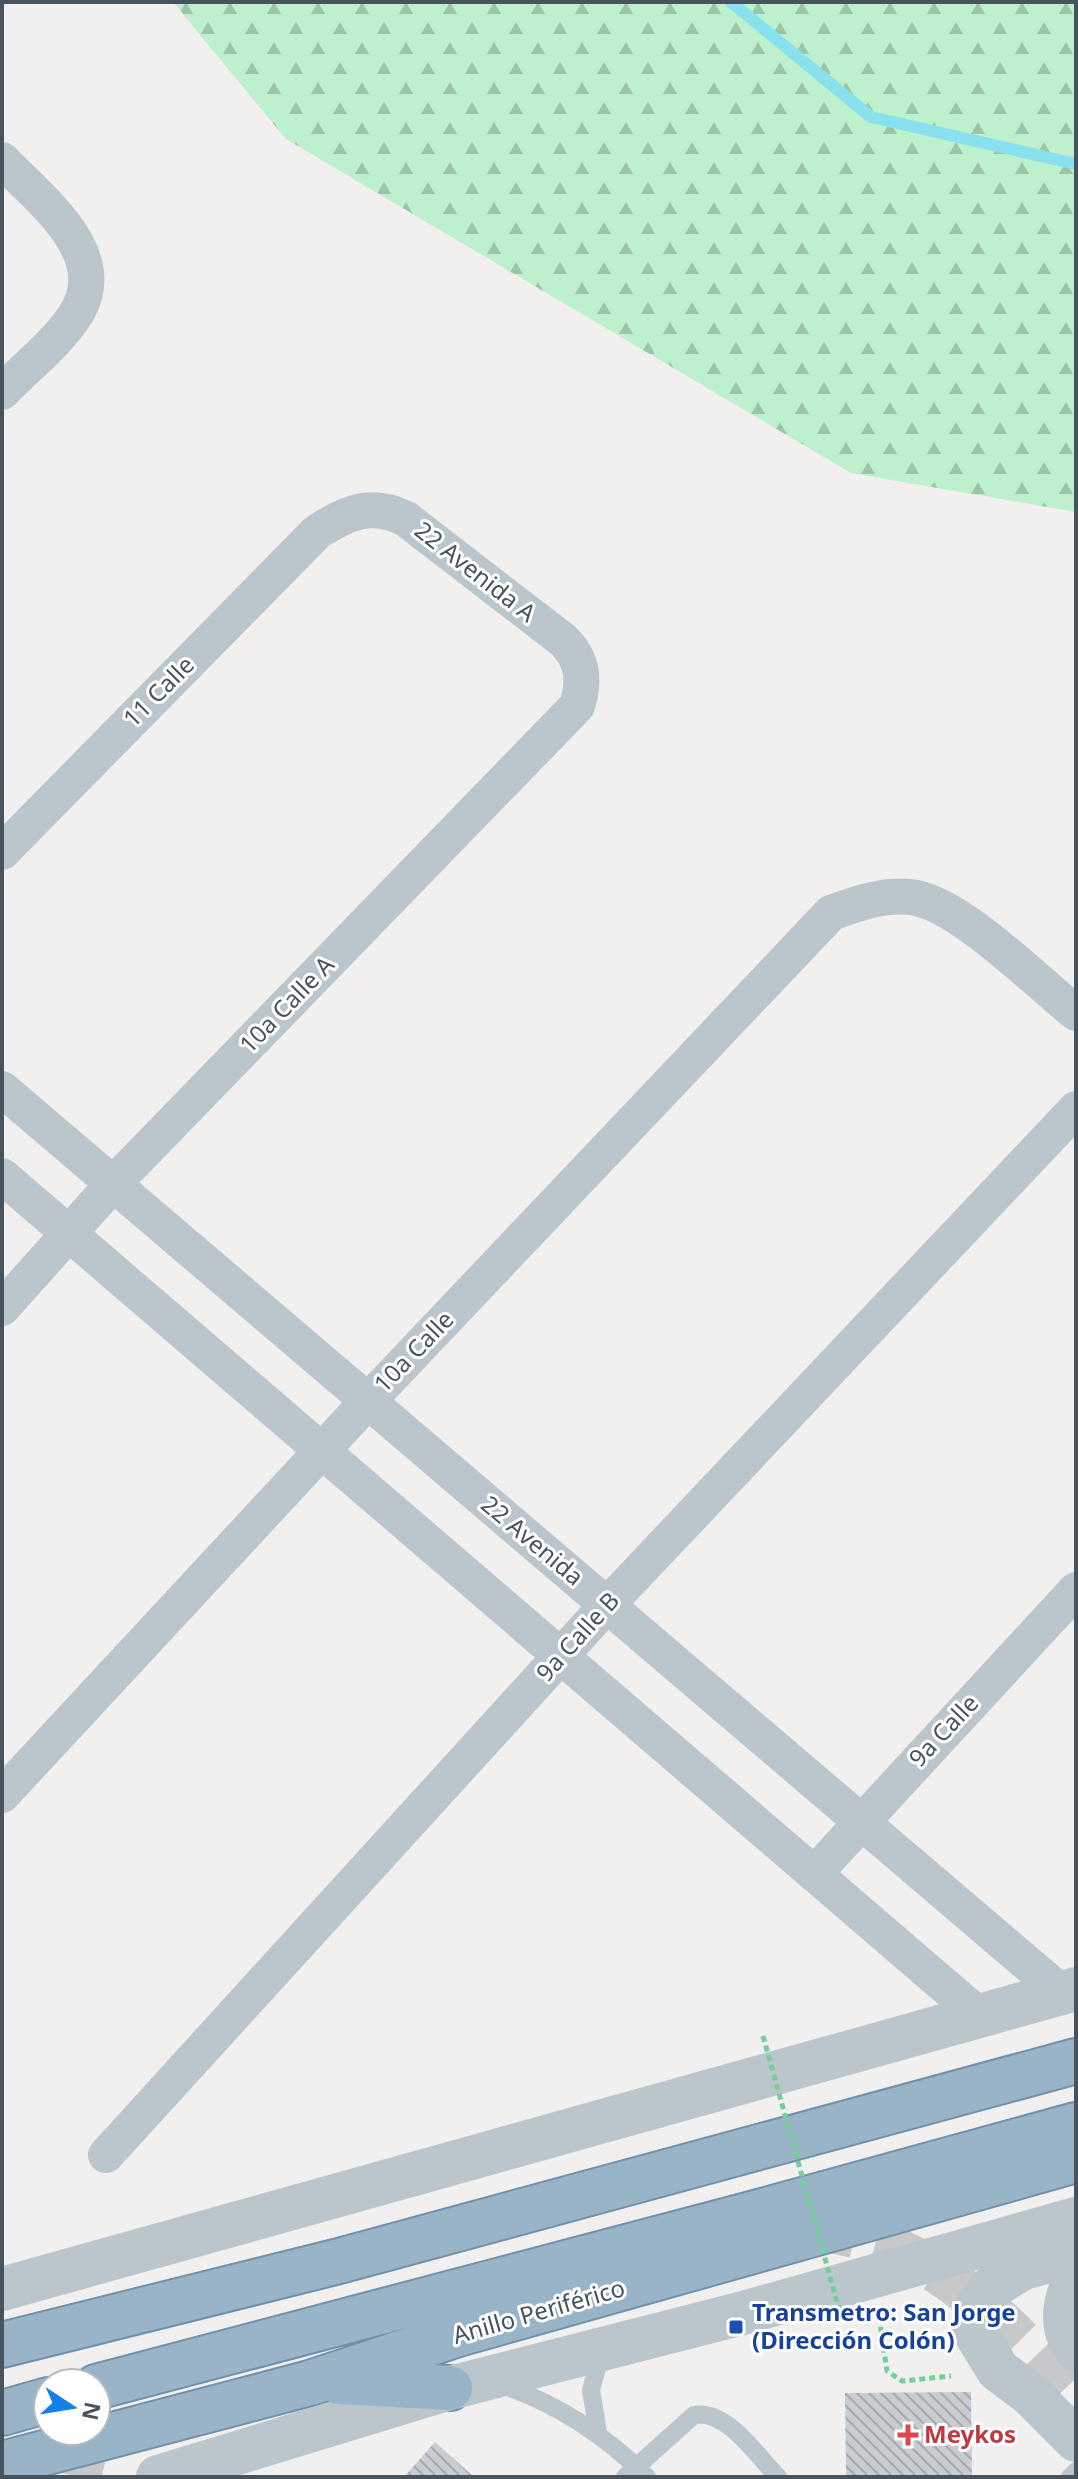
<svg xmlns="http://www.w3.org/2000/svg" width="1078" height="2479" viewBox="0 0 1078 2479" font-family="'Noto Sans',sans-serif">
  <defs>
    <pattern id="forest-firs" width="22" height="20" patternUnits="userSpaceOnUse" patternTransform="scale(2)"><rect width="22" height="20" fill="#bdf0cc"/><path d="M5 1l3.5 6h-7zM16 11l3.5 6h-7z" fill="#9bc5a9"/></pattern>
    <pattern id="building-back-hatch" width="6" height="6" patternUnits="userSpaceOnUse" patternTransform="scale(2)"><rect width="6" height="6" fill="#c9cdd2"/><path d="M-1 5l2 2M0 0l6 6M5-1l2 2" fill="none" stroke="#a5a9ae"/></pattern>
  </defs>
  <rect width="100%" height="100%" fill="#f2efef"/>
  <path fill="url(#forest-firs)" d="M173,2H1076V512L851,473L286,139Z"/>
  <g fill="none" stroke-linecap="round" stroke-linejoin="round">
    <path stroke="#89e1ee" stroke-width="12" d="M731,2L871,117L1076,164"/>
  </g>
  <path fill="url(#building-back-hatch)" d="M971,2392L972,2477H846L845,2393Z
    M435,2442L474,2477H404Z"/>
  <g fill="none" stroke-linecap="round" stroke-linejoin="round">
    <path stroke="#c7c8ca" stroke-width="44" stroke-dasharray="44 22" stroke-linecap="butt" d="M812,2226C837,2233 866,2237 890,2247C967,2279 1020,2339 1076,2399
      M79,2477L90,2431"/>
    <defs>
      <path id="trunk" d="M2,2345L339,2261L1076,2061
        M339,2382L450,2388
        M96,2387L744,2216L1076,2125
        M2,2413L48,2400
        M2,2464L310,2383L458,2334L1076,2160"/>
    </defs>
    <use href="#trunk" stroke="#7191ab" stroke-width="48"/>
    <path stroke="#74cf9b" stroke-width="5" stroke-dasharray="6 4" stroke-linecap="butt" d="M879,2317L887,2371L902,2381L951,2376"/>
    <path stroke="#bac5cc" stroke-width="18" d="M499,2384C557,2403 604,2434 647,2477
      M598,2432L591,2390L601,2353
      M625,2477L694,2415C727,2409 757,2456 778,2477
      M1070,2477L1076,2471"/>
    <path stroke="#bac5cc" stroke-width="36" d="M2,160C40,200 116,255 74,317C56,344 25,368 2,392
      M2,852L317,532C346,513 372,501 406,519L563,640C583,659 585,681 577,706L113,1184L2,1308
      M2,1089L1062,1993
      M2,1176L981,2017
      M2,1795L368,1401L831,913C856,904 883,894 910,897C957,901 1037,982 1076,1013
      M814,1874L1076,1590
      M106,2155L607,1605L1076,1109"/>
    <path stroke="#bac5cc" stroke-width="44" d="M1076,2254L1023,2268L992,2287L977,2307L974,2331L998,2370L1030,2394L1076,2440
      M1076,2276C1064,2302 1059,2325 1076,2350
      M2,2289L1076,1989
      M158,2477L450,2388L747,2312L1076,2219"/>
    <use href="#trunk" stroke="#9ab4c7" stroke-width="44"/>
    <path stroke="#74cf9b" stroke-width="5" stroke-dasharray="6 4" stroke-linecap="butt" d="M763,2036L839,2309"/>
  </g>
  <rect fill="#1a4fb4" stroke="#fff" stroke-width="3" x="728" y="2319" width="16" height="16" rx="4"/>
  <path fill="#e0444e" stroke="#fff" stroke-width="3" d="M904 2423h8v8h8v8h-8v8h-8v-8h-8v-8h8z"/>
  <g text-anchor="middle" stroke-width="6" stroke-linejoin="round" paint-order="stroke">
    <g font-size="24" fill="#47545d" stroke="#fff">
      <text transform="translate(475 572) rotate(38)" y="8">22 Avenida A</text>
      <text transform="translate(159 692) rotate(-45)" y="8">11 Calle</text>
      <text transform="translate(287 1005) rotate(-46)" y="8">10a Calle A</text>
      <text transform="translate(414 1352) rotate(-46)" y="8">10a Calle</text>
      <text transform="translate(532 1541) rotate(40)" y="8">22 Avenida</text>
      <text transform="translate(578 1637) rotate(-48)" y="8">9a Calle B</text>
      <text transform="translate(944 1731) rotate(-47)" y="8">9a Calle</text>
      <text transform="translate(539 2312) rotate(-16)" y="8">Anillo Periférico</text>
    </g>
    <g font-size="24" font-weight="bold" fill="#164399" stroke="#fff" text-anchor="start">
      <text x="752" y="2321">Transmetro: San Jorge<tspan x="752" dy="28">(Dirección Colón)</tspan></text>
    </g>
    <g font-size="24" font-weight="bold" fill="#be3a42" stroke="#fff" text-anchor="start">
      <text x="924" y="2443">Meykos</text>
    </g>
  </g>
  <rect width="1078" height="2479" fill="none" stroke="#47545d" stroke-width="8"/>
  <g transform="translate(72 2407) rotate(102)"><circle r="38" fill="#ffffff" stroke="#b5bbbe" stroke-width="2"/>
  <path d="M0-6L14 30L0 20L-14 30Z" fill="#1580e6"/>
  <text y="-12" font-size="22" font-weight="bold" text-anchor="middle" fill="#47545d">N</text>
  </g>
</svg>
